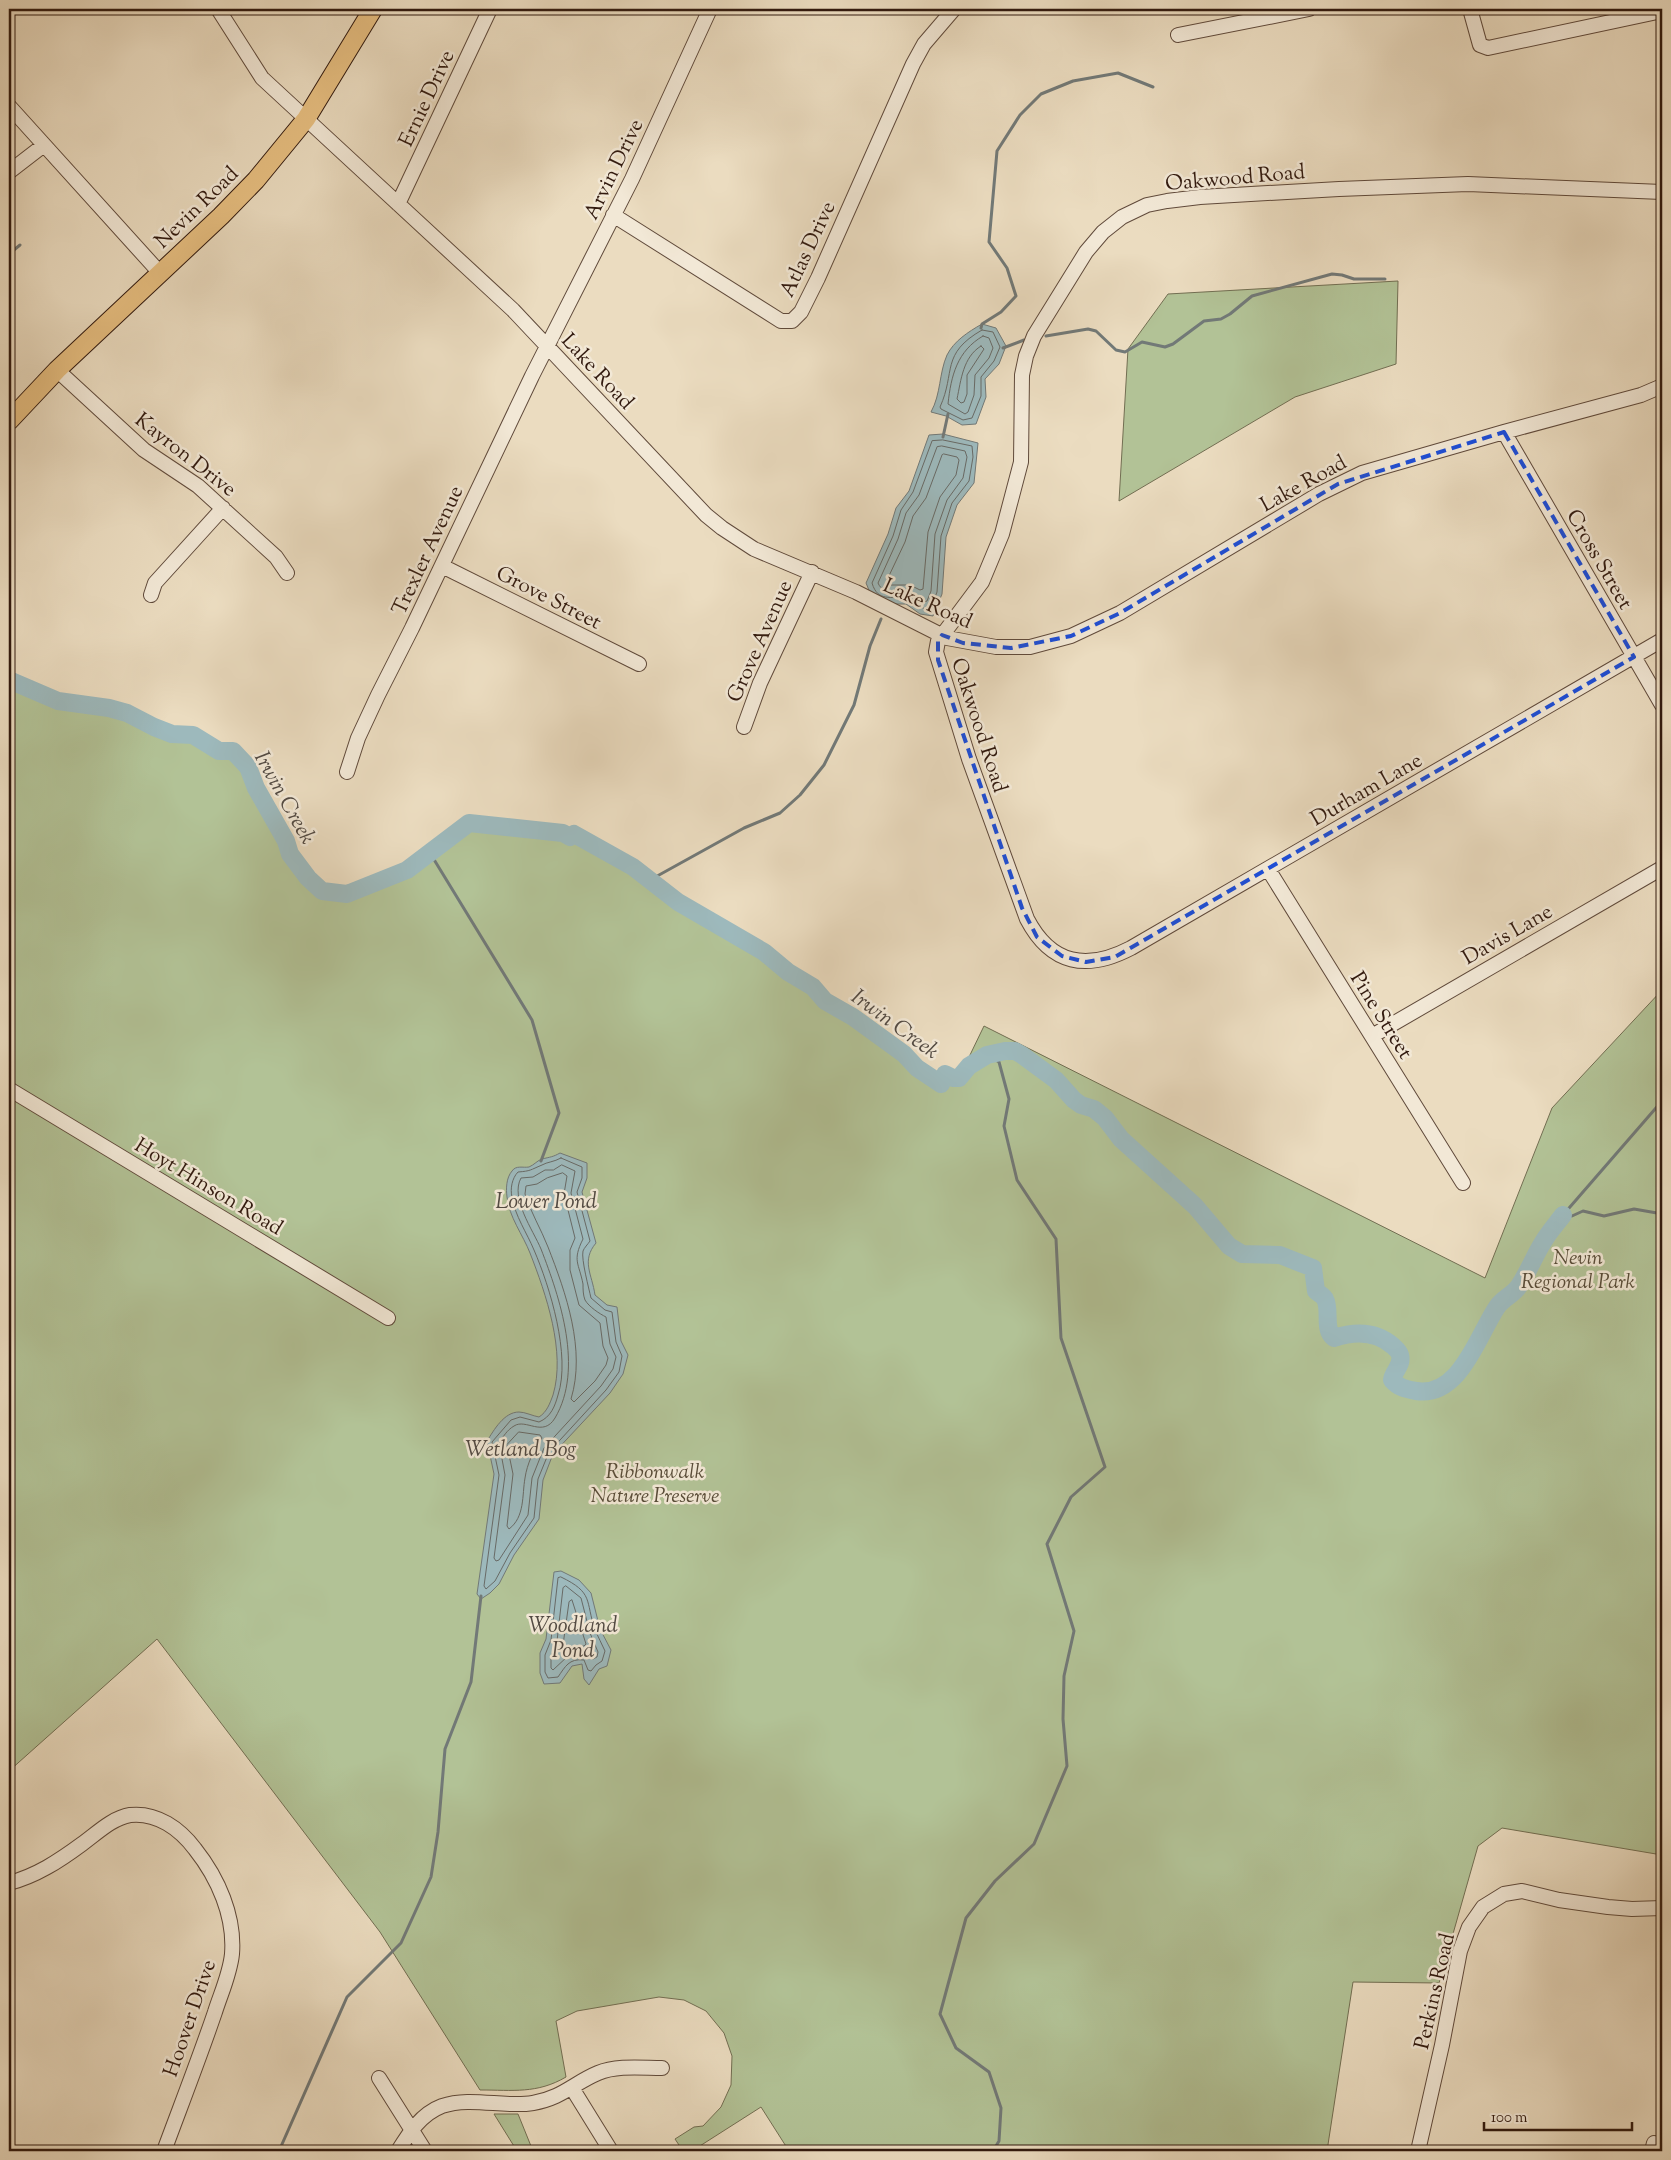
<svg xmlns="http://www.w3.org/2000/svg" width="1671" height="2160" viewBox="0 0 1671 2160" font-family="'Sorts Mill Goudy',serif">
  <rect width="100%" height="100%" fill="#ebdcc0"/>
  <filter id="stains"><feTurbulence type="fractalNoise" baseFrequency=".004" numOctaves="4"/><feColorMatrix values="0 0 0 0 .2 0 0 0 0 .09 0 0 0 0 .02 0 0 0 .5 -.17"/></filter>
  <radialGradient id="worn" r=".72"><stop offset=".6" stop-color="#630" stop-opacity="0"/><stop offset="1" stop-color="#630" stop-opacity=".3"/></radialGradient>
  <path fill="#b2c296" stroke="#726e52" d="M1398,281L1396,364L1295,397L1119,501L1128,349L1168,294Z
    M9,680L58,701L109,708L127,713L154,727L172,734L193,735L219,751H233L248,767L256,788L286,841L290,854L308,878L322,891L347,894L407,870L469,823L563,833L570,837L574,834L633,867L678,902L764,952L788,972L813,987L825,1001L853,1017L904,1054L917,1068L941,1084L955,1086L984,1026L1485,1278L1552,1108L1662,990V1855L1502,1828L1478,1846L1439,1983L1353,1982L1327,2151H789L761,2107L692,2151H683L675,2139L694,2127L703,2126L721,2107L731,2085L732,2056L724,2033L706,2011L684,2000L659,1997L577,2011L556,2021L566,2077C537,2094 513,2090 480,2090L380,1932L157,1639L9,1771Z
    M494,2114H518L533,2151H517Z"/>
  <path fill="#9db9bc" stroke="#727977" d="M982,324L996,328L1006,346L999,364L985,379L986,397L976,424L962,425L946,416L931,412C941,394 939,373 947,355C954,341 968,332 982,324Z
    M943,434L978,443L974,483L957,505L946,537L942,594L933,616L920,614L906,604H887L871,595L866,583L888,534L896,508L909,491L929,435Z
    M560,1153L587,1163V1178L582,1192L596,1243C581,1261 592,1274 595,1295L607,1305L617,1307L621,1341L628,1355L623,1374L610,1393L553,1454L543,1480L539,1519L514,1555L499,1584L490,1593L481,1599L477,1594L494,1474L487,1441C494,1430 504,1412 519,1412C525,1412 533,1416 539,1417C547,1412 550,1403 553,1395C566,1352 546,1294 530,1253C523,1235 509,1217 507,1197C506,1189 506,1178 512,1171C516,1165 523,1168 529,1167C534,1165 538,1160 542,1159C550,1157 553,1157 560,1153Z
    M561,1571L579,1580L591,1593L600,1629L611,1650L607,1666L599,1669L589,1685L584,1679L582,1664L572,1666L560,1683L544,1684L540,1673V1653L546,1639L554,1572Z"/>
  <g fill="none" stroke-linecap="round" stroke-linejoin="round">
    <path stroke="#686a66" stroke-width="1" d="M982,330L993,332L1000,347L994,361L981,377V396L972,418L963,420L941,409L940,407C956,372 940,354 982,330Z
      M983,336L989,338L993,348L989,358L975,375L974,395L968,412L965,414L948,404C951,376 957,351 983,336Z
      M981,346L984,349L967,375V394L964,402L961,403L957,399C961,380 963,357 981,346Z
      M943,440L972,446L973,457L969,481L952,503L941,536L937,592L931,608L928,610C920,608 914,600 906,599C891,595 878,603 872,583L893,536L901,510L913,492L932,441Z
      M942,446L965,451L967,457L963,478L947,500L935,534L931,591L927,601L924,602C920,600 915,595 911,593C900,589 884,597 878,583L898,539L906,513L919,495L937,447Z
      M944,454L957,457L959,460L956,475L940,497L928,532L923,589L920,590L910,585H891L887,580L905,542L913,516L926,498L942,455Z
      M561,1158L582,1167V1178L577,1192L590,1241C588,1244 584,1248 583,1251C581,1259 589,1289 591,1298L605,1310L612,1312L616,1342L622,1356L619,1372L606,1390L549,1452L538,1479L534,1518L510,1553L495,1581L486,1589L484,1586L499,1475L492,1442L511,1420L520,1417L539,1422C551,1417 555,1406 558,1395C571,1356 550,1287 534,1250C527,1233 515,1216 512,1197C510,1189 512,1178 518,1172C531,1171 530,1170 542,1165C547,1162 554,1162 561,1158Z
      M562,1165L575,1171L571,1193L583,1239C572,1261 579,1263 583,1284C583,1289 583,1295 585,1300C589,1307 600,1314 606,1317L610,1344L616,1357L613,1369L601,1386L544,1448L532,1478L528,1515L499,1560L496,1561L494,1558L505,1475L499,1443C503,1437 507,1430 514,1426C526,1418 543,1438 555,1418C584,1369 560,1298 541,1249C533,1230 510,1198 521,1178L533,1177L545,1170H553Z
      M563,1173L567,1176L564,1194L575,1238L570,1250V1270L579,1305L600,1323L603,1346L608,1358L606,1365L595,1381L574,1402L571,1399C586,1350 566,1293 548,1247C541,1229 531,1213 525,1194L526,1186L537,1184L547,1178Z
      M519,1432L540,1435L542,1438C534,1449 527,1464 525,1478C522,1495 525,1517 509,1529L507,1526L513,1474L507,1445Z
      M561,1577C594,1593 585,1600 595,1630C598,1637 602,1644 605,1651L602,1661L596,1665L591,1671L588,1670L584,1660C569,1658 565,1667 558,1677L548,1678L545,1672V1655L551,1640L558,1578Z
      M566,1586L581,1598L590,1633L598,1652L597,1657L593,1659L584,1653L569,1655L553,1670L551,1668V1656L557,1641L563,1588Z
      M572,1600L586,1644L584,1646L565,1648L563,1645L569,1602Z"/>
    <path stroke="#727977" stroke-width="3" d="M9,254L20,245
      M981,328L982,324L1001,312L1016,296L1007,268L989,242L997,151L1020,115L1041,94L1073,81L1118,73L1153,87
      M1046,336L1088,329L1096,331L1116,350L1125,352L1142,342L1165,347L1173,344L1204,321L1221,319L1230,314L1252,296L1332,274L1342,275L1354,279H1385
      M1003,348L1024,340
      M943,437L948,414
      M430,853L532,1020L559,1113L541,1161
      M650,880L744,828L780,813L800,795L824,765L854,705L870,646L881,619
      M987,1055L999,1062L1009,1099L1004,1126L1017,1180L1056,1239L1061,1338L1105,1467L1071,1497L1047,1544L1074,1631L1064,1676L1063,1719L1067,1766L1034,1844L995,1881L966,1918L940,2014L956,2048L989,2072L1001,2108L999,2141L993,2151
      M1563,1215L1662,1101
      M1563,1215L1572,1216L1583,1211L1604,1216L1634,1209L1657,1213L1662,1211
      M279,2151L347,1997L401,1943L431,1877L438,1832L445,1749L471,1682L481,1596"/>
    <path stroke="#9db9bc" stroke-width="18" d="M9,680L58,701L109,708L127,713L154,727L172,734L193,735L219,751H233L248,767L256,788L286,841L290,854L308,878L322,891L347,894L407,870L469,823L563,833L570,837L574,834L633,867L678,902L764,952L788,972L813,987L825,1001L853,1017L904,1054L917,1068L941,1084L945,1074L953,1078H959L969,1066L987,1055L1005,1051H1015L1022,1055L1056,1080L1074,1100L1081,1105L1094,1109L1105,1118L1121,1139L1195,1206L1229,1246L1242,1254L1280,1255L1313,1268L1316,1291C1318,1293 1324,1296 1325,1299C1331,1310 1323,1330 1334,1338C1355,1331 1376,1331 1393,1346C1396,1349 1399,1351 1400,1355C1403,1366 1393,1371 1392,1380C1399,1388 1406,1389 1416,1391C1460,1398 1478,1335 1497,1307C1503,1298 1513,1295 1519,1286C1529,1271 1535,1254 1545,1239C1550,1231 1557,1223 1563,1215"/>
    <defs>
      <path id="minor" d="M218,9L262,78L513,310L706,515L722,528L754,549L856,592L947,638L996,647H1030L1071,636L1120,613L1319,494L1362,473L1504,432L1641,395L1662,386
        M1470,9L1480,45L1488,48L1662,11
        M1178,35L1309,9
        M9,106L160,273
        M9,172L44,145
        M1662,192L1468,184L1339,189L1200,197L1167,201L1147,205L1122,217L1103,232L1086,252L1034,336L1026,356L1022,375L1021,462L1002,534L982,582L938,641L936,652L969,759L1027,919C1051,965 1087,971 1131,948L1662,640
        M398,204L490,9
        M613,215L781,321H792L801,312L818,278L913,64L924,44L954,9
        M57,370L144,450L198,486L276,557L287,573
        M1504,432L1662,705
        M442,566L639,664
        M151,595L155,583L223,508
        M744,727L760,683L812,572
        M347,772L358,738L378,695L412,628L532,376L632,179L710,9
        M1268,869L1463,1183
        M1372,1036L1662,868
        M9,1089L388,1318
        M9,1883C36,1876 59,1861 82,1844C96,1834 112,1818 130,1815C157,1812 180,1829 195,1849C218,1878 235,1916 232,1954C230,1974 221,1993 215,2012C199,2059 181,2105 164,2151
        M379,2078L425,2151
        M572,2088L611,2151
        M398,2151C409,2133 421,2114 442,2106C471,2096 504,2108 533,2103C562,2098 574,2083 598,2073C617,2065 642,2068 662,2068
        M1418,2151L1442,2045L1460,1951L1469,1927L1483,1907L1504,1894L1522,1891L1559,1900L1608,1907L1632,1909L1662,1908
        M1652,2151L1654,2143"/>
      <path id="major" d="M9,421L57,370L221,216L256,180L306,119L373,9"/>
    </defs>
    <use href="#minor" stroke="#604a3b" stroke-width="16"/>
    <use href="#major" stroke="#321a0f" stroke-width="20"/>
    <use href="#minor" stroke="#f2e8d6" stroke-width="14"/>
    <use href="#major" stroke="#e6be80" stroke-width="18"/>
  </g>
  <path fill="none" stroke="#1d4ed8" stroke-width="4" stroke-dasharray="10 6" stroke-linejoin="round" d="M1504,432L1634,657L1115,957L1086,962L1062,956L1037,937L1022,908L938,660V641L942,635L963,643L1011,648L1071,636L1120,613L1338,484Z"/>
  <g text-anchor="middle" stroke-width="5" stroke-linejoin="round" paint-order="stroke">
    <g font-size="21" fill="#321a0f" stroke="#f2e8d6">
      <text transform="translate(426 98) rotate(-65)" y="7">Ernie Drive</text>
      <text transform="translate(613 169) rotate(-64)" y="7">Arvin Drive</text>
      <text transform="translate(1235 177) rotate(-5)" y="7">Oakwood Road</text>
      <text transform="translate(196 207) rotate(-44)" y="7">Nevin Road</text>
      <text transform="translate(807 249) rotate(-65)" y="7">Atlas Drive</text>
      <text transform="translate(598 371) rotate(47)" y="7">Lake Road</text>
      <text transform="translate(186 454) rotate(38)" y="7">Kayron Drive</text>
      <text transform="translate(1303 483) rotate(-29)" y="7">Lake Road</text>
      <text transform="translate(427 550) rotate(-65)" y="7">Trexler Avenue</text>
      <text transform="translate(1600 559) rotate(60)" y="7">Cross Street</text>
      <text transform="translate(549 597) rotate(27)" y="7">Grove Street</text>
      <text transform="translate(928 603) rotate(24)" y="7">Lake Road</text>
      <text transform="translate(759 641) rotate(-66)" y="7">Grove Avenue</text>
      <text transform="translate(980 725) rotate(72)" y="7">Oakwood Road</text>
      <text transform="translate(1366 789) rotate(-30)" y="7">Durham Lane</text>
      <text transform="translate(1507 934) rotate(-30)" y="7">Davis Lane</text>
      <text transform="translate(1382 1015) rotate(58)" y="7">Pine Street</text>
      <text transform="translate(209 1186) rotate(31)" y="7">Hoyt Hinson Road</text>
      <text transform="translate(1434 1991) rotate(-77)" y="7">Perkins Road</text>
      <text transform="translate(189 2018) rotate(-71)" y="7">Hoover Drive</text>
    </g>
    <g font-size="21" font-style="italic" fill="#584c38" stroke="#f2e8d6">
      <text x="1578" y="1264">Nevin<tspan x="1578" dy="24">Regional Park</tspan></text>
      <text x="655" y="1478">Ribbonwalk<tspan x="655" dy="24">Nature Preserve</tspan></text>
    </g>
    <g font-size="22" font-style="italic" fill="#524a43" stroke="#f2e8d6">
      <text transform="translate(286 797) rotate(61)" y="8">Irwin Creek</text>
      <text transform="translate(896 1023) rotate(36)" y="8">Irwin Creek</text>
      <text x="546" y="1208">Lower Pond</text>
      <text x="521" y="1456">Wetland Bog</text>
      <text x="573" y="1632">Woodland<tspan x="573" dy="25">Pond</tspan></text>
    </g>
  </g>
  <rect width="1671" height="2160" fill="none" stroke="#ebdcc0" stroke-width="30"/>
  <rect x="10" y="10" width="1651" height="2140" fill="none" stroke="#321a0f" stroke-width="2.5"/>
  <rect x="15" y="15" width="1641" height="2130" fill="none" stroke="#321a0f"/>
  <path d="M1484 2122v8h148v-8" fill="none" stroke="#321a0f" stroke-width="2.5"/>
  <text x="1491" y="2122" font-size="15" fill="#321a0f" stroke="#f2e8d6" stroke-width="4" paint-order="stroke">100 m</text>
  <rect width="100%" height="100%" filter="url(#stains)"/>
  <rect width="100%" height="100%" fill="url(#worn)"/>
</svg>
